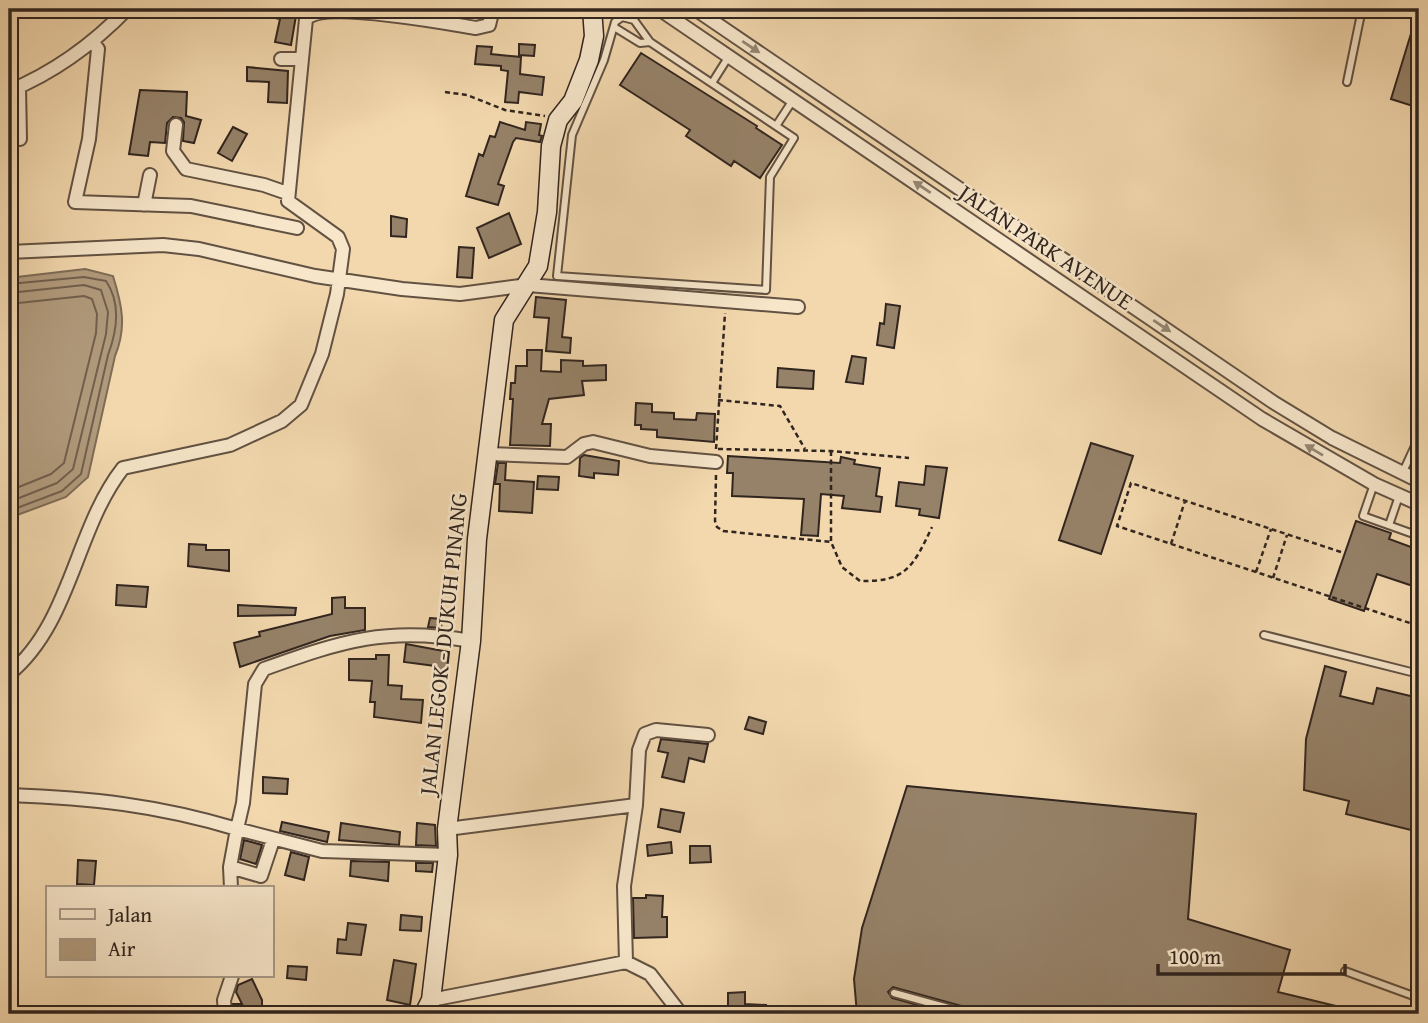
<svg xmlns="http://www.w3.org/2000/svg" width="1428" height="1023" viewBox="0 0 1428 1023" font-family="'Gentium Book Plus',serif">
  <rect width="100%" height="100%" fill="#f3d8ae"/>
  <filter id="stains"><feTurbulence type="fractalNoise" baseFrequency=".00286" numOctaves="4"/><feColorMatrix values="0 0 0 0 .2 0 0 0 0 .09 0 0 0 0 .02 0 0 0 .5 -.17"/></filter>
  <radialGradient id="worn" r=".72"><stop offset=".6" stop-color="#630" stop-opacity="0"/><stop offset="1" stop-color="#630" stop-opacity=".3"/></radialGradient>
  <path fill="#b19b7d" stroke="#7e6c57" stroke-width="2" d="M85,269L113,276C122,305 127,327 115,356L88,477L66,497L9,518V278Z"/>
  <g fill="none" stroke-linecap="round" stroke-linejoin="round">
    <path stroke="#71604e" stroke-width="2" d="M9,284L84,277L106,281C121,303 117,331 108,355L81,474L62,491L9,511
      M9,293L84,285L101,290L108,312L106,334L73,469L57,483L9,502
      M9,304L84,296L92,299L97,314L96,333L64,463L51,474L9,491"/>
  </g>
  <path fill="#968269" stroke="#31251f" stroke-width="2" d="M277,9L297,10L291,45L275,42L280,19L275,18Z
    M1417,14H1419V108L1391,99Z
    M519,44L535,45L534,56L519,55Z
    M477,46L492,47L491,54L521,57L520,74L544,77L542,95L519,92L518,103L505,102L508,71L501,70V66L475,64Z
    M641,53L757,126L756,128L782,145L760,178L734,161L731,166L686,136L690,130L620,85Z
    M247,67L288,71L287,103L268,102L269,82L247,81Z
    M140,90L187,92L186,116L201,120L194,143L183,141L184,122L181,118L173,117L167,123L165,143L150,142L148,156L129,154Z
    M500,122L525,130L526,122L541,124L539,135L542,136L540,142L516,138L513,142L498,184L504,186L498,205L466,196L479,154L483,156L490,136L495,137Z
    M233,127L247,134L232,161L218,153Z
    M509,213L521,244L489,258L477,228Z
    M391,216L407,219L406,237L391,236Z
    M459,247L474,248L472,278L457,277Z
    M536,297L566,300L562,337L571,338L570,353L546,351L549,318L534,317Z
    M886,304L900,306L894,348L877,345L880,323L884,324Z
    M527,350H542L541,371L561,372V360L583,361V366L606,365V380L582,381L584,395L549,399L542,424H551L550,446L510,445L513,399H510L511,383H515L516,366H527Z
    M852,356L866,358L863,384L846,382Z
    M778,368L814,371L813,389L777,387Z
    M636,403L652,404V412L674,413V419L696,420L697,413L715,414L714,442L657,437V430L641,429V425H635Z
    M1091,443L1133,456L1101,554L1059,540Z
    M584,455L619,461L618,475L594,473V478L579,476L580,458Z
    M728,456L840,463L841,457L855,460L854,464L880,468L876,496L882,497L880,512L842,508L844,496L821,494L818,536L801,535L804,499L732,496L733,473H727Z
    M498,463H506L505,480L534,482L532,513L499,511L500,484H495Z
    M926,466L947,468L939,518L919,515L920,509L896,506L899,482L924,485Z
    M538,476L559,477L558,490L537,489Z
    M1356,521L1391,533L1389,539L1419,550V588L1377,574L1364,611L1329,599Z
    M189,544L206,545V550H229V571L188,566Z
    M117,585L148,587L146,607L116,605Z
    M345,597V608H365V630L330,636L240,667L234,643L260,636L259,632L332,614V598Z
    M238,605L296,608L295,615L238,616Z
    M430,618L442,619L441,628L428,627Z
    M406,644L449,652L447,671L435,670V666L404,662Z
    M376,655H389L388,685L402,686L401,699L423,700L421,723L374,717L375,702H370L372,681L349,680V659H376Z
    M1325,666L1346,672L1340,696L1373,704L1377,688L1419,698V832L1346,814L1349,801L1304,790L1306,739Z
    M749,717L766,722L763,734L745,729Z
    M661,739L708,744L704,762L689,758L684,782L662,777L668,753L658,751Z
    M263,777L288,779L287,794L263,793Z
    M907,786L1196,814L1188,919L1290,950L1278,992L1336,1006L1333,1014H976L972,1009L893,987L888,992L892,998L950,1014H857L854,979L862,928Z
    M661,809L684,813L680,832L658,827Z
    M282,822L329,832L327,842L280,831Z
    M341,823L400,832L399,845L339,840Z
    M417,823L435,825L436,846L416,845Z
    M244,840L262,845L256,864L240,859Z
    M671,842L672,853L648,856L647,845Z
    M690,846H710L711,862L690,863Z
    M291,852L309,857L304,880L285,875Z
    M78,860L96,861L94,885L77,884Z
    M351,861L389,862L388,881L350,876Z
    M416,863H433L432,872L416,871Z
    M646,895L663,896L662,917H667V937L634,938L633,898H646Z
    M401,915L422,917L421,931L400,930Z
    M348,923L366,925L361,955L337,953L338,939L346,940Z
    M394,960L416,964L410,1005L387,1000Z
    M288,966L307,967L306,980L287,978Z
    M252,979L262,1000V1014H234L233,1004H242L236,992L238,985Z
    M745,992V1004L766,1005L765,1014H728V993Z"/>
  <g fill="none" stroke-linecap="round" stroke-linejoin="round">
    <defs>
      <path id="lane" d="M622,17L634,20L650,42L794,138L770,177L766,290L557,276L572,135L604,60L615,22Z
        M614,27L640,43L650,42
        M1347,82L1362,9
        M712,83L729,56
        M776,126L793,100
        M1402,474L1419,437
        M1374,484L1363,516L1419,536
        M1389,525L1399,496
        M1264,635L1419,674
        M1345,971L1419,998
        M894,993L970,1014"/>
      <path id="street" d="M659,9L1262,419L1374,484L1419,504
        M695,9L1273,402L1332,438L1419,481
        M92,41L98,49L89,139L75,202L191,206L297,228
        M281,59H302L306,19C324,0 445,23 476,28L489,25L493,9
        M19,87L20,139
        M9,91C53,73 94,43 127,9
        M176,125L173,151L186,169L264,185L287,193
        M144,205L150,175
        M9,252L163,245L199,249L315,276L402,289L460,294L528,285L798,307
        M489,454L567,457L584,444L593,442L650,456L716,462
        M9,674C71,624 75,529 123,468L230,445L282,421L301,405L322,354L337,294L343,249L338,237L288,201L302,59
        M9,795C91,798 157,805 237,829L230,867L261,876L273,840
        M636,805L639,750L645,734L656,730L708,735
        M448,855L322,851L237,829L243,803L255,684L264,669C342,641 388,626 471,641
        M230,867L231,888
        M626,962L650,974L681,1014
        M431,1000L626,962L624,886L636,805L447,829
        M225,1014L224,1000L232,976"/>
      <path id="secondary" d="M424,1014L431,1000L448,855L447,829L471,641L477,539L504,320L538,266L547,212L551,146L558,120L573,101L589,60L594,36L592,9"/>
    </defs>
    <use href="#lane" stroke="#625243" stroke-width="10"/>
    <use href="#street" stroke="#625243" stroke-width="16"/>
    <use href="#secondary" stroke="#31251f" stroke-width="21"/>
    <path stroke="#31251f" stroke-width="2.5" stroke-dasharray="5 3.5" stroke-linecap="butt" d="M445,92L467,95L505,110L545,116
      M718,400L780,406L805,449
      M716,449L725,313
      M718,449L831,451L909,458
      M831,451V542L842,567L860,581C906,582 913,567 932,527
      M716,475L715,521L717,527L723,531L831,542
      M1171,544L1185,501
      M1341,552L1131,483L1117,526L1419,626
      M1256,572L1271,529
      M1273,578L1287,535"/>
    <use href="#lane" stroke="#f7e6ca" stroke-width="6"/>
    <use href="#street" stroke="#f7e6ca" stroke-width="12"/>
    <use href="#secondary" stroke="#f7e6ca" stroke-width="18"/>
  </g>
  <defs><path id="oneway-solid" d="M-6-.8H1V-3.2L6.5 0L1 3.2V.8H-6Z" transform="scale(1.75)"/></defs>
  <g fill="#948674">
    <use href="#oneway-solid" transform="translate(751 47) rotate(34)"/>
    <use href="#oneway-solid" transform="translate(922 187) rotate(-146)"/>
    <use href="#oneway-solid" transform="translate(1162 326) rotate(34)"/>
    <use href="#oneway-solid" transform="translate(1314 450) rotate(-149)"/>
  </g>
  <g text-anchor="middle" stroke-width="5" stroke-linejoin="round" paint-order="stroke">
    <g font-size="23" fill="#31251f" stroke="#f7e6ca">
      <text transform="translate(1046 247) rotate(34)" y="8">JALAN PARK AVENUE</text>
      <text transform="translate(443 644) rotate(-84)" y="8">JALAN LEGOK - DUKUH PINANG</text>
    </g>
  </g>
  <rect width="1428" height="1023" fill="none" stroke="#f3d8ae" stroke-width="35"/>
  <rect x="10" y="10" width="1407" height="1002" fill="none" stroke="#31251f" stroke-width="3.5"/>
  <rect x="18" y="18" width="1393" height="988" fill="none" stroke="#31251f" stroke-width="2"/>
  <rect x="46" y="886" width="228" height="91" fill="#f7e6ca" stroke="#a89986" stroke-width="2"/>
  <rect x="60" y="909" width="35" height="10" fill="#f7e6ca" stroke="#a89986" stroke-width="2"/>
  <text x="108" y="922" font-size="21" fill="#31251f">Jalan</text>
  <rect x="60" y="939" width="35" height="21" fill="#b19b7d" stroke="#a89986" stroke-width="2"/>
  <text x="108" y="956" font-size="21" fill="#31251f">Air</text>
  <path d="M1158 964v10h187v-10" fill="none" stroke="#31251f" stroke-width="3.5"/>
  <text x="1169" y="964" font-size="21" fill="#31251f" stroke="#f7e6ca" stroke-width="5" paint-order="stroke">100 m</text>
  <rect width="100%" height="100%" filter="url(#stains)"/>
  <rect width="100%" height="100%" fill="url(#worn)"/>
</svg>
